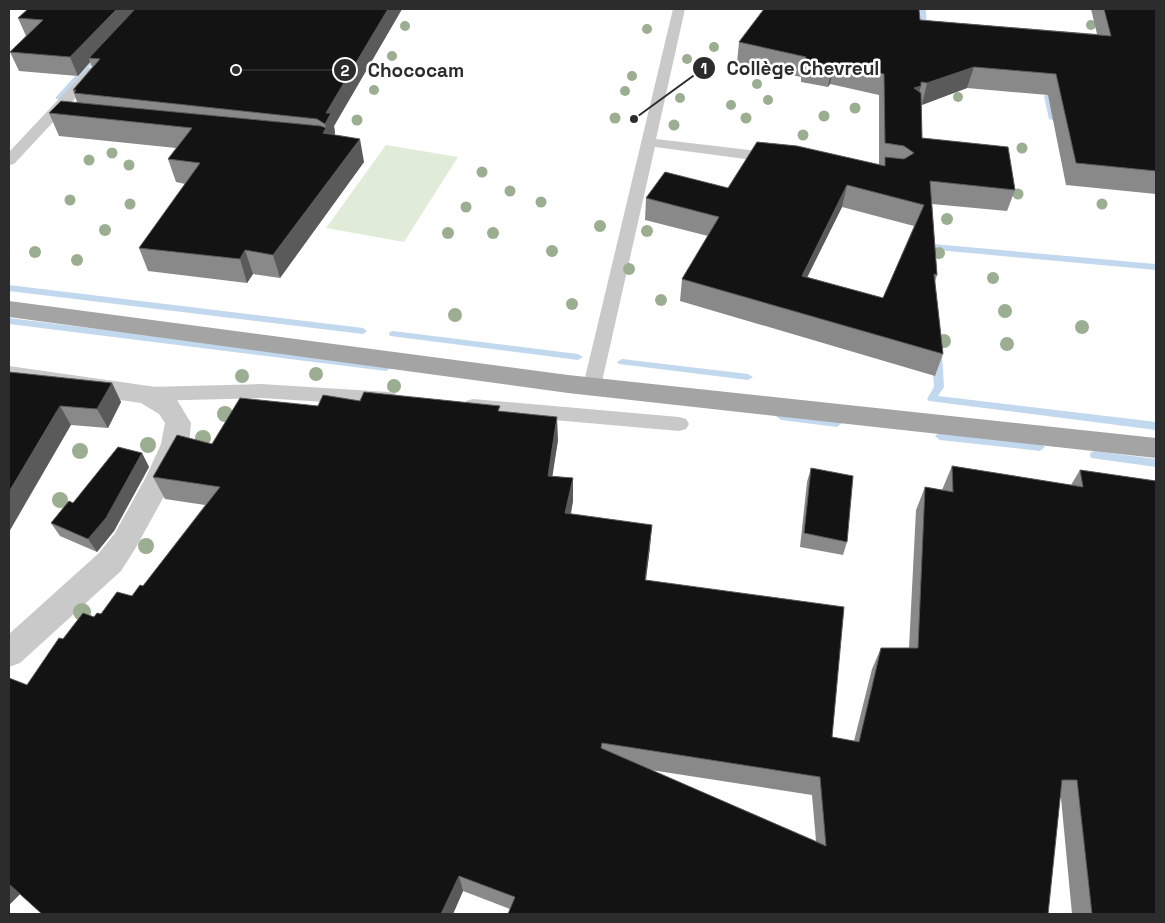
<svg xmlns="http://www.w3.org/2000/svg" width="1165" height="923" viewBox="0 0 1165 923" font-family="'Space Grotesk',sans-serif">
  <rect width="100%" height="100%" fill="#fff"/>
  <path fill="#e1ecd8" d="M386,145L458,157L404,242L326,228Z"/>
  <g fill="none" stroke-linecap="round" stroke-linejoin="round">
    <path fill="#c2d8ee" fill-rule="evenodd" d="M920,9H926L927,33L924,35L921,33Z
      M97,52L102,53L60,99H56V97Z
      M1047,94L1061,95L1065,97L1061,99L1051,98L1057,119L1056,121L1049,119L1044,96Z
      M933,244L1156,264V270L937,250V257L933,260L929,257V247Z
      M9,285L363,328L367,331L363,334L9,291Z
      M9,318L386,365L391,368L386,371L9,324Z
      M393,331L578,354L583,357L578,360L390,336L389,334L390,332Z
      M937,351L942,354L944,387L938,396L1156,422V430L929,401L927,399L934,387L932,354Z
      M622,359L748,374L753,377L748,380L619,364L617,362Z
      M781,412L837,419L842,423L837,427L781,420L776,416Z
      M940,432L1040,443L1045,447L1040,451L940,440L935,436Z
      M1095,451L1156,459V467L1091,458L1090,455L1091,452Z"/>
    <path fill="#c9c9c9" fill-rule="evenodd" d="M673,9H685L656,139L775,153L783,158L775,163L655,147L601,386L599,391L592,393L585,391L583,386Z
      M93,67L98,68L100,71L98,74L14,164L9,165V152L88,68Z
      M261,384L389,392L396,394L398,399L396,404L389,406L261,398L147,401L140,399L138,394L140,389L147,387Z
      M473,399L679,417L686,419L689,424L686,429L679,431L473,413L466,411L463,406L466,401Z"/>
    <path fill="#c9c9c9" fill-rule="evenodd" d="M9,366L156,387L177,400L191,423L189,444L173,480L135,549L121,571L20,663L9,667V634L99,553L115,533L146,477L161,444L165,423L159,414L141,403L9,384Z"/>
    <path fill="#a4a4a4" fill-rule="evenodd" d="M9,301L568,375L1156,438V458L568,393L9,317Z"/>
  </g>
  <g fill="#9bae91">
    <circle cx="1091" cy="25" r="5"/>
    <circle cx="405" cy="26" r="5"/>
    <circle cx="647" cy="29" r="5"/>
    <circle cx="714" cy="47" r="5"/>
    <circle cx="392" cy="56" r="5"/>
    <circle cx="687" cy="59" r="5"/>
    <circle cx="632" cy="76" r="5"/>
    <circle cx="757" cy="84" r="5"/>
    <circle cx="374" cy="90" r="5"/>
    <circle cx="625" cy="91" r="5"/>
    <circle cx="958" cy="97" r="5"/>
    <circle cx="680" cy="98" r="5"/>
    <circle cx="768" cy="100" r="5"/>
    <circle cx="731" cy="105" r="5"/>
    <circle cx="855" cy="108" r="5.5"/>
    <circle cx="824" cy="116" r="5.5"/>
    <circle cx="615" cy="118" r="5.5"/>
    <circle cx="746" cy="118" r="5.5"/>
    <circle cx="357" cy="120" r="5.5"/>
    <circle cx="674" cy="125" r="5.5"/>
    <circle cx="803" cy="135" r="5.5"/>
    <circle cx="1022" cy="148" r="5.5"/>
    <circle cx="112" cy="153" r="5.5"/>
    <circle cx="89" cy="160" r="5.5"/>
    <circle cx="129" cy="165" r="5.5"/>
    <circle cx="482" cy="172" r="5.5"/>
    <circle cx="510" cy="191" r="5.5"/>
    <circle cx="1018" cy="194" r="5.5"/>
    <circle cx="70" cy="200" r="5.5"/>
    <circle cx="541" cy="202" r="5.5"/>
    <circle cx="130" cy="204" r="5.5"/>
    <circle cx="1102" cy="204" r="5.5"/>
    <circle cx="466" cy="207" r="5.5"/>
    <circle cx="947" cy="219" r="6"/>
    <circle cx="600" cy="226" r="6"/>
    <circle cx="105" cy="230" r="6"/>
    <circle cx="647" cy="231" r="6"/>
    <circle cx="448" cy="233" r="6"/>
    <circle cx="493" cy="233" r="6"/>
    <circle cx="552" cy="251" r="6"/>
    <circle cx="35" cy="252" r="6"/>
    <circle cx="939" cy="253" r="6"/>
    <circle cx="77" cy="260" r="6"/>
    <circle cx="629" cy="269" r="6"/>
    <circle cx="993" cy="278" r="6"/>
    <circle cx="661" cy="300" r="6"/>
    <circle cx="572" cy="304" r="6"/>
    <circle cx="1005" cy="311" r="7"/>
    <circle cx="455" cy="315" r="7"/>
    <circle cx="1082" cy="327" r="7"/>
    <circle cx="944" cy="341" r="7"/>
    <circle cx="1007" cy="344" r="7"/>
    <circle cx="316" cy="374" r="7"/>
    <circle cx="242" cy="376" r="7"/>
    <circle cx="394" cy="386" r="7"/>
    <circle cx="225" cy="414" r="8"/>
    <circle cx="203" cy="438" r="8"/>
    <circle cx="148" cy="445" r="8"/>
    <circle cx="80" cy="451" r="8"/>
    <circle cx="60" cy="500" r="8"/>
    <circle cx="146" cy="546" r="8"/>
    <circle cx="82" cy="612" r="9"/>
  </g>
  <path fill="#898989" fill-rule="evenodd" d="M402,9L334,126L335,133L334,135L364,162L280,278L253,274L247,283L148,271L139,248L185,184L176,182L168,159L176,148L59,136L49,113L77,102L73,90L92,67L90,62L78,76L19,71L10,52L26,36L18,18Z
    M1091,9H1156V194L1066,185L1048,95L967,88L921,105L922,138L1015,190L1007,211L932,204L937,275L935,282L943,354L935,376L680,301L682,279L708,236L645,220L646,198L728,188L882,166V165H879V95L830,84L828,87L801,82V77L737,63L739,42L920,20L1097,34ZM842,207L914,226L883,298L807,277Z
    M9,372L112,383L121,402L108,428L71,425Z
    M360,401L500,412L558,440L552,476L573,478V501L571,514L650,547L646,580L832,737L854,741L872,669L881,648H909L916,510L925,487L942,490L952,466L1071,485L1080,470L1156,481V914H1072L1061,798L510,909L463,891L453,914H42L20,894L9,905V678L27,685L63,639L94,617L101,614L132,596L143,586L205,505L165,499L153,477L212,444L318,406ZM651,770L812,795L816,841Z
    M142,453L149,467L114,531L97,552L60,536L51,523L73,503Z
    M811,468L847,542L843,555L800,547L807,482Z"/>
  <path fill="#5a5a5a" d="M117,9H141L89,58L90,62L78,76L70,57Z
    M388,9H402L334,126L335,133L329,143L323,133L326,128L325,124L326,113Z
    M834,63L830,84L828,87L832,66Z
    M974,67L967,88L922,105L927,83Z
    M921,86L915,107L914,88Z
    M360,139L364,162L280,278L273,255Z
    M847,185L842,207L797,298L802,276Z
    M245,250L253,274L247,283L240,259Z
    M112,383L121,402L108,428L97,409Z
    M60,406L71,425L9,532V492Z
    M557,417L558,440L549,498L548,476Z
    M142,453L149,467L114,531L97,552L88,539Z
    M573,478V501L566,536L565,513Z
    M652,525L650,547L643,601L645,580Z
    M459,876L463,891L453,914H441Z
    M9,883L21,893L9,905Z"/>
  <path fill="#131313" stroke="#5a5a5a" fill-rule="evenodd" d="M28,9H117L70,57L10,52L43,20L18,18Z
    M135,9H388L326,113H331L325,124L317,119L74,93L76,90H73L100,59L89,58Z
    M764,9H919L920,20L1111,36L1104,9H1156V171L1076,163L1056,74L974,67L927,83L921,82V86L914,88L921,93L922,138L1008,147L1015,190L930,181L937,275L934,274L943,354L682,279L719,217L646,198L665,172L728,188L757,142L797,146L885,166V157L904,159L914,153L904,146L885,143L884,74L834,63L832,66L804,60L806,57L739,42ZM847,185L924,205L883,298L802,276Z
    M61,101L321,126L326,128L323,133L360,139L273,255L245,250L240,259L139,248L200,163L168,159L192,128L49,113Z
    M9,372L112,383L97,409L60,406L9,492Z
    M364,392L500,406L498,411L557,417L548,476L573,478L565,513L652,525L645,580L844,607L832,737L859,742L881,648H918L925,487L953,492L952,466L1083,487L1080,470L1156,481V914H1092L1077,780H1062L1048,914H508L515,897L459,876L441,914H42L9,884V678L27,685L59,638L63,639L83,613L94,617L97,613L101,614L117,592L132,596L140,585L143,586L220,487L153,477L177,435L212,444L240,398L318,406L323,395L360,401ZM602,743L820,777L826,846L601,748Z
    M118,447L142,453L106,518L88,539L51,523L69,501L73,503Z
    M811,468L853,476L847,542L804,533Z"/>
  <path fill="none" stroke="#2c2c2c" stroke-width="2" d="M634 119L704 68M236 70L345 70"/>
  <g fill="#2c2c2c" stroke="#fff" stroke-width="2">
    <circle cx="634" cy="119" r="5"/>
    <circle cx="236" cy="70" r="5"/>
    <circle cx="704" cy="68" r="12"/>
    <circle cx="345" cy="70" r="12"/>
  </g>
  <g font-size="15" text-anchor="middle" font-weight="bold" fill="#fff">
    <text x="704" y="74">1</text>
    <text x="345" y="76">2</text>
  </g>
  <g font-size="19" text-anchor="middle" font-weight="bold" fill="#2c2c2c" stroke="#fff" stroke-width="5" stroke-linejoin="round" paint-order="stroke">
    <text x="803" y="75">Collège Chevreul</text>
    <text x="416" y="77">Chococam</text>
  </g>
  <rect width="1165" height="923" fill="none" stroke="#2c2c2c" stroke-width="20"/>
</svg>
